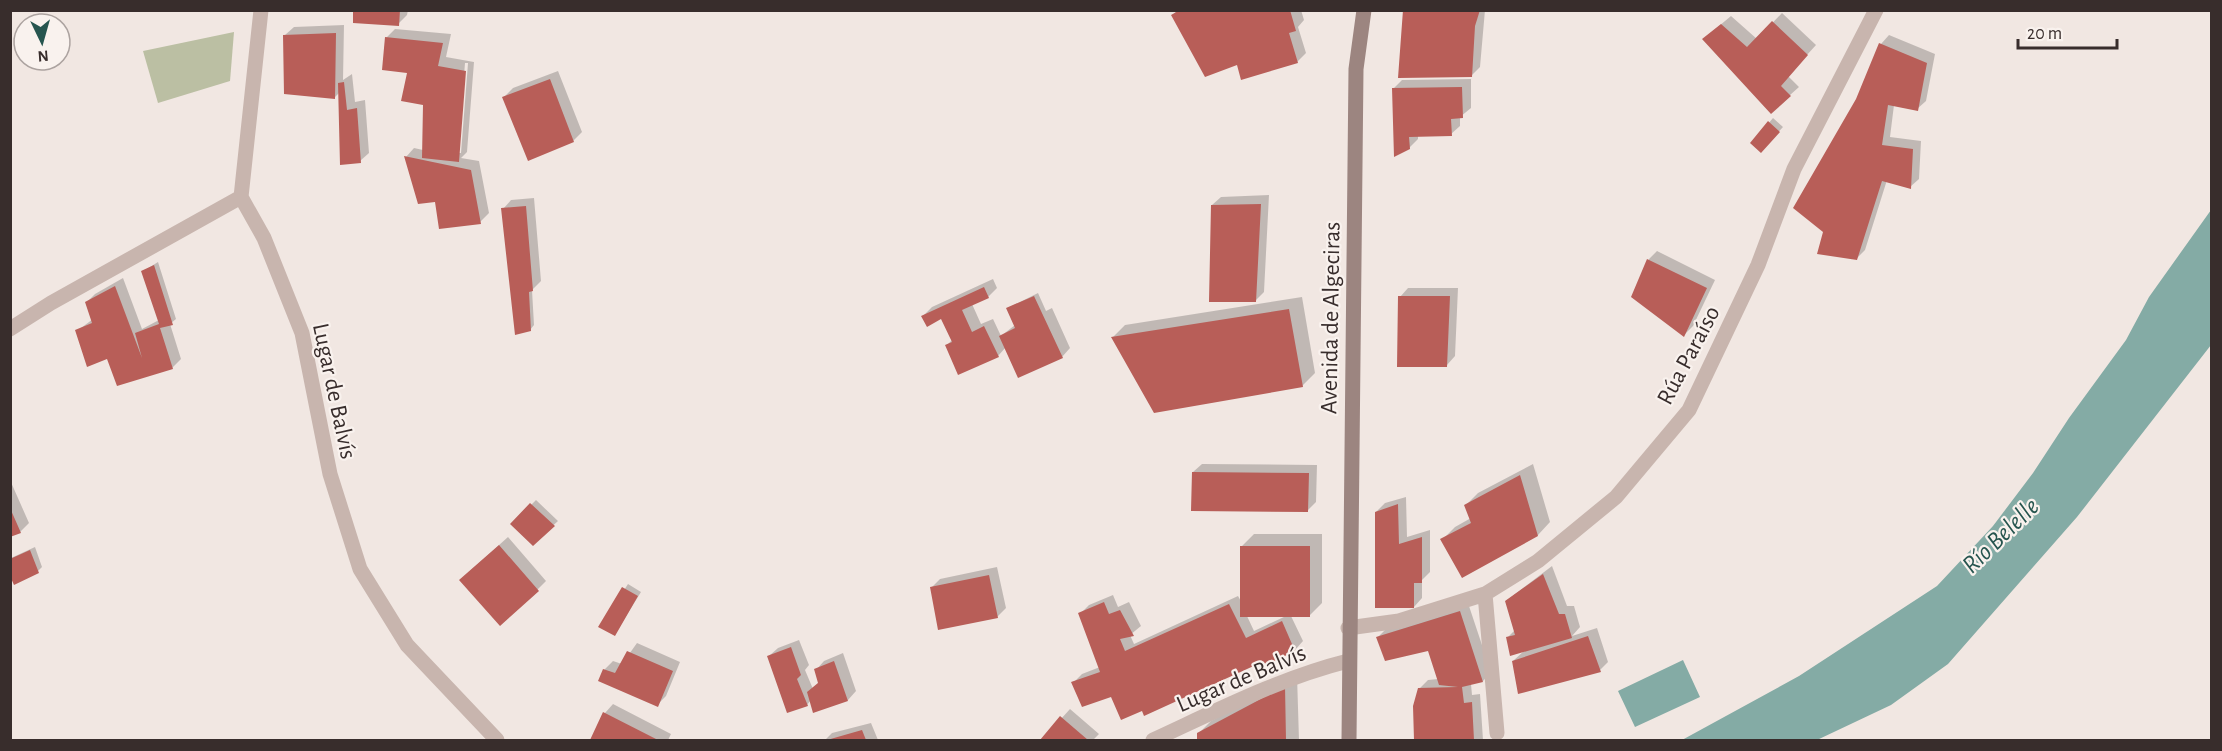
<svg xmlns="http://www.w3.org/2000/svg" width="2222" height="751" viewBox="0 0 2222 751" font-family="'Alegreya Sans',sans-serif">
  <rect width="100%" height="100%" fill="#f1e7e2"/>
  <path fill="#bbbfa3" d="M234,32L230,81L158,103L143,51Z"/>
  <path fill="#84aba5" d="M2211,210V345L2077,517L1948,664L1891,705L1817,740H1682L1799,676L1937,586L1993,526L2033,473L2069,418L2126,340L2149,297Z
    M1683,660L1700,697L1635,727L1618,691Z"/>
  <path fill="#0003" fill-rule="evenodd" d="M355,10H408L407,15L398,24Z
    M1177,10H1301L1304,20L1298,27L1306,53L1297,62L1238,63L1173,15Z
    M1405,10H1485L1480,67L1471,76Z
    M1782,13L1816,45L1788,76L1799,87L1771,112L1713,31L1731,16L1757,39Z
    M344,25L343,80L352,74L355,102L365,100L369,153L360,161L340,92L334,98L285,35L294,27Z
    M395,29L451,34L446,57L474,62L467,152L461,158L479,161L489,213L480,222L436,201L406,157L414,148L423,150L424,103L409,72L386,38ZM465,63H468L461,153H458Z
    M1889,35L1935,54L1926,101L1917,109L1894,105L1890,137L1921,141L1919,179L1910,187L1887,180L1865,250L1857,258V100L1881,44Z
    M558,71L582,132L573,141L504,97L513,88Z
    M1471,79V108L1460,117V126L1451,134L1418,135V139L1409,148L1393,89L1402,80Z
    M1773,118L1783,127L1761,151L1752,143Z
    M1269,195L1264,292L1255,301L1212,205L1221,197Z
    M534,198L541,281L532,290L534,325L530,330L516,333L503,209L511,200Z
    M1657,251L1715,280L1693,326L1684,335L1633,297L1649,259Z
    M158,262L176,319L170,324L181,359L172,368L108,357L77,331L93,319L87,302L95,294L123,278L142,329L159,320L142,272Z
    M993,279L997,288L988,297L972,304L981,324L993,319L1001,336L1015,325L1008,308L1038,293L1046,311L1052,308L1070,348L1062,357L1006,347L998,356L946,346L952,340L942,317L923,316L932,307Z
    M1408,288H1458L1455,356L1447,365L1400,297Z
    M1302,297L1315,373L1302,386L1113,337L1125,325Z
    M1202,464L1317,465L1316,502L1307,511L1193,472Z
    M1533,464L1550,522L1538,535L1442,540L1455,527L1471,518L1466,505L1478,493Z
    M10,480L29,523L20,532L10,536Z
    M1406,497L1407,537L1430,530V572L1422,580V598L1414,607L1376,512L1385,503Z
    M536,500L558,521L533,544L512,524Z
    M1254,534H1322V603L1309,616H1291L1303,641L1295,650L1260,666L1258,662L1143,709L1111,695L1073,683L1082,674L1100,667L1080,614L1089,605L1113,595L1118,607L1129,602L1141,626L1130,635L1134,644L1238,596L1242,603L1241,547ZM1247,616H1286L1254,631Z
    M508,537L546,581L537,590L470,571Z
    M35,547L42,567L38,571L10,572L11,558Z
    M1552,566L1567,606H1574L1580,627L1572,636L1597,628L1608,662L1600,670L1513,661L1525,650L1507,638L1515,630L1506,601Z
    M997,567L1006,608L997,617L931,588L940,579Z
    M628,584L641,592L615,634L600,627Z
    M1468,603L1491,672L1483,681L1471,684L1472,695L1480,694L1483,740H1416L1415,706L1419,689L1428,680L1438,679L1429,649L1377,638L1386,629Z
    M799,640L809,665L805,670L813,689L819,682L816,670L824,661L843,653L856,691L848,700H811L807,705L769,656L778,648Z
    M637,643L680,662L666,696L657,705L604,670L613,661L622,664Z
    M1297,675L1299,740H1198V734L1211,721Z
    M613,704L671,734L668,740H591L605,713Z
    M1070,709L1099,734L1093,740H1042Z
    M871,723L878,740H825L832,733Z"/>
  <path fill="#b85e58" d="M353,10H400L399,26L353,23Z
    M1180,10H1290L1296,31L1289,33L1298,63L1241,80L1237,65L1205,77L1171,15Z
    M1403,10H1480L1475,26L1472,77L1398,78Z
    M1772,21L1808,55L1781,86L1791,96L1771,114L1702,39L1721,24L1747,47Z
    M336,33L335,99L284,94L283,35Z
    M385,37L443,43L438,66L466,71L459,162L422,158L423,105L401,101L407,73L382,70Z
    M1879,43L1927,63L1918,111L1888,105L1882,145L1913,149L1911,189L1882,181L1857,260L1817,254L1823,232L1793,208L1856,99Z
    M550,79L574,142L528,161L502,97Z
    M344,82L347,110L357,108L361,163L340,165L338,83Z
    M1462,87L1463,118L1451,119L1452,136L1409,137L1410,149L1394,157L1392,88Z
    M1768,121L1780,132L1761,153L1750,143Z
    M404,156L471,170L481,224L439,229L435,202L418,204Z
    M1261,204L1256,302H1209L1211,205Z
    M526,206L533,291L529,292L531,331L515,335L501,208Z
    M1647,259L1707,288L1684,337L1631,297Z
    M154,265L173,325L160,328L173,369L117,386L107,359L87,367L75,330L92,323L85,302L115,286L142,358L135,333L159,324L141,271Z
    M984,287L989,298L962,310L972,332L984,326L999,357L958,375L945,345L952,342L941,319L927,327L921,316Z
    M1034,296L1063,358L1018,378L999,336L1015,328L1006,308Z
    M1398,296H1450L1447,367H1397Z
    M1289,309L1303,387L1154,413L1111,337Z
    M1192,472L1309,473L1308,512L1191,511Z
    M1520,475L1538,536L1462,578L1440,539L1471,523L1464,505Z
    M530,503L555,526L533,546L510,524Z
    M1398,504L1399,544L1422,537V583H1414V608H1375V512Z
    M10,508L21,533L10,537Z
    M499,545L539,591L500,626L459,580Z
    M1240,546H1310V617H1240Z
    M30,550L39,573L14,585L10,576V559Z
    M1543,574L1559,614H1565L1572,638L1510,656L1506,637L1515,635L1505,601Z
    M989,575L998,618L938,630L930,587Z
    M622,587L638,596L615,636L598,627Z
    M1104,602L1109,614L1120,610L1134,636L1120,639L1125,651L1229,604L1246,638L1282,621L1295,651L1260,668L1258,664L1144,716L1142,711L1121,720L1111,697L1082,707L1071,682L1100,672L1078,613Z
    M1460,611L1483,682L1462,687L1464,703L1472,702L1474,740H1414L1413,706L1418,688L1458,687L1439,685L1428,651L1385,661L1376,637Z
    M1588,636L1601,672L1518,694L1512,661Z
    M791,647L801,675L797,679L808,706L787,713L767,656Z
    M627,651L673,671L658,707L598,681L603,669L615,673Z
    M834,661L848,701L813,713L807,692L818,683L814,669Z
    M1285,686L1286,740H1197V733Z
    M603,712L658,740H590Z
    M1060,716L1088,740H1040Z
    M862,730L866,740H827Z"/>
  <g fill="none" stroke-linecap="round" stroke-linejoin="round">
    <path stroke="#c8b5ae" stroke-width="15" d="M261,10L241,197L264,238L302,333L330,474L360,569L407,645L497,740
      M10,329L51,303L241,197
      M1485,594L1497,733
      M1348,628L1399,621L1485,594L1538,561L1616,497L1689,410L1758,265L1794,169L1876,10
      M1153,740C1216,711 1280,678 1348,661"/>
    <path stroke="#9c8580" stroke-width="15" d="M1349,740L1356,69L1364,10"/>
  </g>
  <g text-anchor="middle" stroke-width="4.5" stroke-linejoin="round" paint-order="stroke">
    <g font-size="24" fill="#382d2c" stroke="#f9f2ee">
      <text transform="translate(1330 318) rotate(-89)" y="8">Avenida de Algeciras</text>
      <text transform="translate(1688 355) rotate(-62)" y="8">Rúa Paraíso</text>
      <text transform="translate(335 391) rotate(78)" y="8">Lugar de Balvís</text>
      <text transform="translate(1241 678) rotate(-23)" y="8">Lugar de Balvís</text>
    </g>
    <g font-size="26" font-style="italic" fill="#26554f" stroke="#f9f2ee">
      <text transform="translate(2000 535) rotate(-44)" y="9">Río Belelle</text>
    </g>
  </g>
  <rect width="2222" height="751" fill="none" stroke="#382d2c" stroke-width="24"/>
  <g transform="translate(42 42) rotate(175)"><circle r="28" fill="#f9f2ee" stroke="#aca3a0" stroke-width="1.5"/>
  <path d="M0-4.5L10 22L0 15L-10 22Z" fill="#26554f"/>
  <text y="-9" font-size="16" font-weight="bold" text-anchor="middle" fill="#382d2c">N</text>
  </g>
  <path d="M2018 39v9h99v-9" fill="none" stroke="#382d2c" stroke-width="3"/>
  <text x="2027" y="39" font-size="18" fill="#382d2c" stroke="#f9f2ee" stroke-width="4.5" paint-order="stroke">20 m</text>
</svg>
